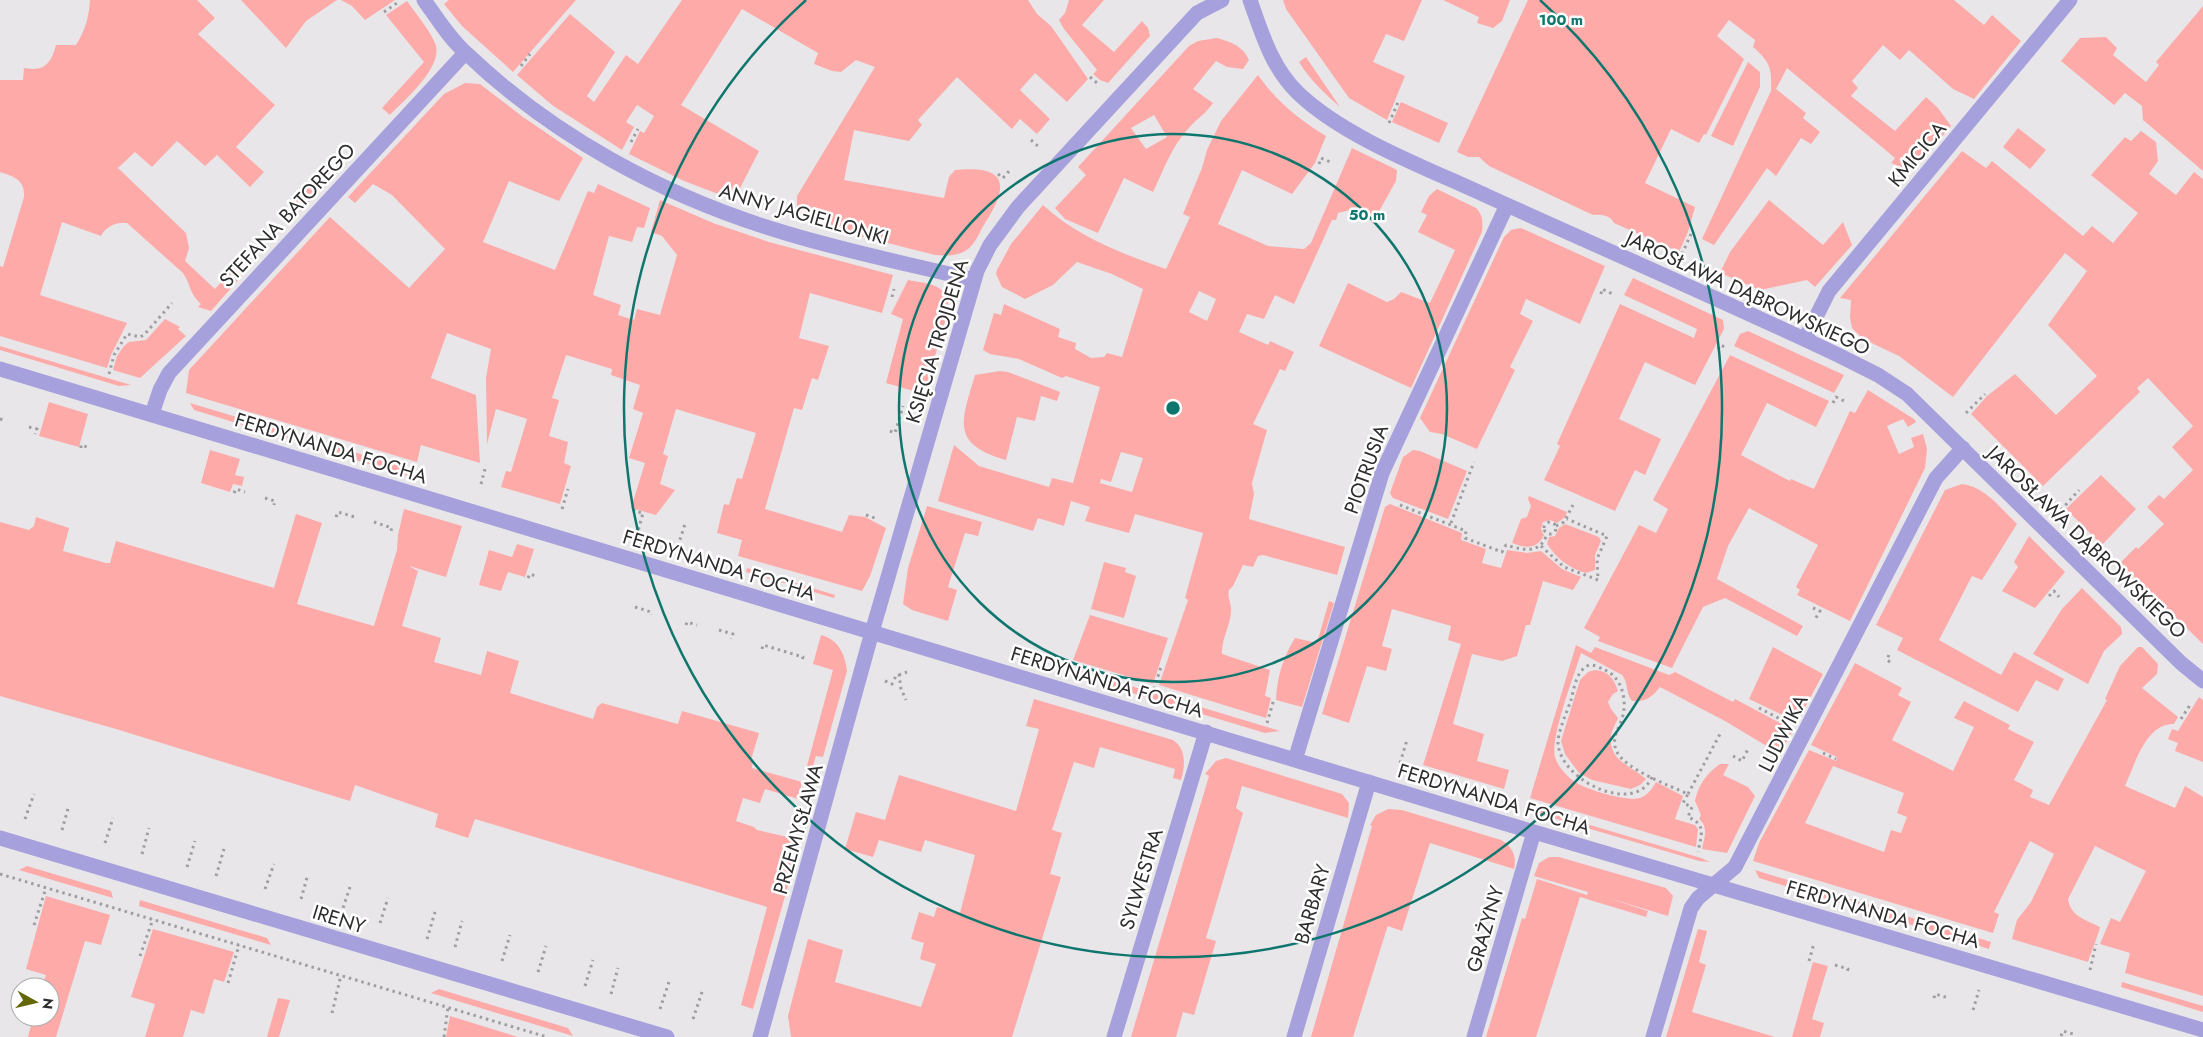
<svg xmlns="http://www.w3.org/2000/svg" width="2203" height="1037" viewBox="0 0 2203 1037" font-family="Jost,sans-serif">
  <rect width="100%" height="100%" fill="#e8e6e9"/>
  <path fill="#fdaaa9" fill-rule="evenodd" d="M90,0H197L215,18L198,34L275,105L236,147L264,172L250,187L217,155L205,166L177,141L152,167L135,152L118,168L186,233L189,248L185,261L215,289L246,255L254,262L211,311L198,307L201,304C189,293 191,285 183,273L127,223C117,222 106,226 101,236L62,222L40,295L127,323L111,355L107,368L0,336V266L3,267L24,197C25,180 15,177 0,172V80H23L24,68C44,72 51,64 56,45H76C85,31 89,17 90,0Z
    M241,0H337L306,21L286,48Z
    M341,0H395L365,20L352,6Z
    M449,0H576L513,72L462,26L444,4Z
    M682,0H1028L1037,14L1051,26L1088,79L1067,102L1035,73L1020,90L1050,119L1037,134L1020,119L1012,129L957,77L918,120L922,125L909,141L854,130L844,180L944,198L949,177L955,170C1005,165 1011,183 985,223C980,231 976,243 968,249C959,256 947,256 935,255L797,220V196L875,67L856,60L841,72L832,71L814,64L818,53L742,9L681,105L759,151L734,200L684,181L629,154L640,131L644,133L654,116L637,105L626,122L634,127L622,150L552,105L517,75L570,14L615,52L587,96L594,102L626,55L638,64Z
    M1069,0H1104L1082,25L1114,52L1142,21L1148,28L1150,36L1108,83L1100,80L1093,74L1097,70L1064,29L1059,20L1065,13Z
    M1283,0H1422L1404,41L1386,34L1373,62L1405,76L1387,120L1349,98L1286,9Z
    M1443,0H1510L1502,21L1493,28L1477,23L1479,17Z
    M1528,0H1954L1984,25L1992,15L2021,41L1974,99L1953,89L1909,50L1900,60L1883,45L1852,81L1858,88L1851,96L1895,131L1926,97L1938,108L1951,126L1912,171L1891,163L1895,158L1787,68L1776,89L1806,113L1803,118L1820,132L1811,144L1801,138L1776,176L1767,168L1714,245L1702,239L1771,91C1772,68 1770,62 1753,47L1755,40L1729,20L1717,36L1744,59L1706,135L1704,134L1699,143L1671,129L1645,183L1695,207L1688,232L1679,252L1614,223C1610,215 1601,214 1593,215L1489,166L1479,157H1468L1457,152Z
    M407,1C416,14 429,29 435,43C445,66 404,100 390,115L382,108L424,62L386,15Z
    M2203,6V171L2143,120L2142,106L2125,93L2114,105L2061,61L2080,38L2106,37L2117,48L2113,55L2146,82L2159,65L2156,62Z
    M1217,38C1231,42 1243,46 1249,60L1243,69L1227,67L1216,61L1193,89L1213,103C1206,114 1196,119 1188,129C1172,146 1163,171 1153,192L1124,178L1098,233L1065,219L1055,208L1086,175L1078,167L1189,46L1198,41ZM1154,115L1167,137L1146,149L1131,128Z
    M1306,57L1340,107C1324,93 1310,80 1299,62Z
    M1748,62L1760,72V87L1733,146L1711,136Z
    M1258,75C1276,101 1300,120 1326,136L1315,163L1292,194L1242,170L1218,224L1268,246L1304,249L1311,243L1352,148L1397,170L1396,181L1377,215L1350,210L1338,213L1336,220H1332L1294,304L1275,295L1264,319L1247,314L1239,332L1268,345L1270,341L1294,352L1285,371L1280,369L1253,424L1267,430L1252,483L1254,494L1249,519L1345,547L1337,575L1263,555L1258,556L1253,567L1243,565L1233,586L1229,590C1227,597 1231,602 1231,610C1231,625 1221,639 1222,654L1270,670L1265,696L1271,698L1266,718L1159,685L1188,600L1185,598L1203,533L1135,514L1129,533L1085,521L1090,507L1071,501L1064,526L1038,518L1033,531L938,501L954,445L979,466L1049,487L1052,478L1073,483L1100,387L1066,376L1062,378L1019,359L990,354L983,350L994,313L1001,315L1004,304L1060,329L1058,337L1076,343L1075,349L1091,358L1104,357L1107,353L1122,357L1143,289L1112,274L1077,262L1053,285L1025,299L1002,287L996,274L997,270L1011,244L1043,205C1077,237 1123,254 1166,269L1190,217L1183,214L1202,168L1207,150L1221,121ZM1199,291L1216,299L1207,321L1189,312ZM1121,452L1143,458L1132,492L1100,483L1101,479L1111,482Z
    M465,83L480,84L523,117L583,158L559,201L509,181L483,242L555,270L588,191L594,193L598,184L650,208L644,228L637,227L632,242L609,236L593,295L621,305L618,315L634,320L637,309L660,315L677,255L662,236L651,232L660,200L713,223L769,242L893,275L882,313L810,293L799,338L829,346L818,380L812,378L802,410L794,408L765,509L842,532L849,515L865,517L886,528L870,576L862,591L738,556L742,540L717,533L724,504L729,505L737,478L742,479L756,433L676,409L663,454L668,456L660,484L675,490L656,515L631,508L645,463L629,458L643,413L633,409L640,385L611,375L612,369L566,355L552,398L559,400L549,436L568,442L564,463L571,466L560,504L501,487L506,471L511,472L527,419L496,409L487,444L486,378L491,349L447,333L431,378L476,395L480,463L421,445L417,462L186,393L189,370L330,217L409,288L445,249L392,195L373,184L355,203L348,197L444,94Z
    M1401,102L1448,123L1439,143L1392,122Z
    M2018,128L2046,150L2030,169L2003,147Z
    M2141,131L2156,142L2158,161L2149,174L2176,195L2194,172L2203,179V644L2120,563L2136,547L2138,549L2164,524L2147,507L2159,495L2164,499L2193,470L2172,447L2193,426L2148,378L2137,388L2140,392L2043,486L1971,414L1987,396L2015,374L2056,415L2097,376L2048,325L2087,271L2065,253L1953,397L1899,356L1863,339L1852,328L1850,317L1851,300L1840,298L1962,151L1986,168L1992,161L2083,236L2092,226L2113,243L2138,213L2091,175L2125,137L2131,141Z
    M330,162L337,171L301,211L292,205Z
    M1437,189L1476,208C1483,215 1483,222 1482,232L1411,388L1319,346L1348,283L1387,302L1394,299L1401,292L1430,303L1455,250L1418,232L1427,215L1421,212L1429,196Z
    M1769,200L1823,245L1843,222L1852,245L1815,287L1807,280L1760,290L1720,273L1730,252Z
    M1521,228L1605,266L1580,324L1526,299L1520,314L1533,321L1510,367L1515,370L1477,449L1442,434L1430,432L1420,418L1504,237L1511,230Z
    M1633,278L1723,320L1724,329L1695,385L1645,362L1619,419L1661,439L1645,475L1635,470L1615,511L1544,480L1560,446L1557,444L1620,304L1694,338L1697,329L1624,295Z
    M908,280C930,284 954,285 947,315L924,394L886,383L903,319L891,314Z
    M165,319L180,327L178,329L186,336L140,378L113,370L117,356L124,346L129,342L146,340Z
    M1748,331L1844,375L1834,393L1734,346L1740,334Z
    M0,346L131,385L119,386L0,350Z
    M1730,355L1829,401L1816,427L1767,403L1741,455L1790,481L1791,479L1814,489L1850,411L1855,413L1868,390L1914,419L1916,422L1908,427L1903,419L1887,426L1899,454L1914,447L1911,438L1923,434L1927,449L1925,468L1850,621L1797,595L1800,590L1796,587L1818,545L1749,508L1728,546L1717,579L1803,626L1797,636L1725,598L1703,607L1672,668L1598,641L1600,637L1584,628L1639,525L1656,533L1668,509L1653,500Z
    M1000,371L1008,372L1060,392L1057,401L1041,396L1035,421L1017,417L1006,460C949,444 962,420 975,375Z
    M49,402L88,414L79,447L39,436Z
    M190,403L414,470L408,476L194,410Z
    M210,450L240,459L235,475L244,477L242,486L233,484L230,492L201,483Z
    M1413,450L1420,451L1467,471L1448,519L1393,498L1390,493L1403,457Z
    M2101,475L2136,509L2102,545L2066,509Z
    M1962,484C1986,487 2000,508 2017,524L1982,580L1972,576L1939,640L2001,675L2014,652L2064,679L2058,691L2036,680L2018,712L1897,650L1903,638L1876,625L1945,490Z
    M1529,496L1567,512L1565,517L1557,523L1550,520L1543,522L1541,529L1544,535C1537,550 1525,548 1512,543L1521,519L1527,517L1531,506L1528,499Z
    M1390,504L1462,533L1461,540L1486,549L1482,563L1501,568L1507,550L1527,553L1541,551L1562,569L1581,577L1573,590L1543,581L1530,625H1526L1517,656L1502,661L1472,654L1453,724L1484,734L1477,761L1509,770L1504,789L1423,765L1461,644L1448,640L1451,626L1392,609L1382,646L1392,649L1386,671L1367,666L1349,723L1322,714L1385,507Z
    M927,506L982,522L978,536L965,533L948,587L957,590L948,621L912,610L903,604L908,568Z
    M404,509L462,526L446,577L409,566L418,571L402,626L441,638L434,662L481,675L487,651L519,661L510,693L593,719L597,707L602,703L678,724L682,711L759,733L751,760L753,761L752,768L802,782L798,799L765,789L760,803L743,798L736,821L754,827L757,830L801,840L753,1009L741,1005L767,907L475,819L468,838L435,827L438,814L355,785L350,801L116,729L0,696V522L29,530L34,526L36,517L69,528L63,551L106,563H110L116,541L274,588L296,514L322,523L297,604L374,626L397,550L398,535Z
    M1565,524L1599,537L1601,541L1595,555V570L1586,573C1569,568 1557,559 1547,544L1549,537L1555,536L1559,528Z
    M2029,536L2065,572L2035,608L2002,591L2018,567L2014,562Z
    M517,544L534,549L525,577L508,572L501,591L479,585L489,550L512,557Z
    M1104,562L1126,568L1125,572L1136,576L1124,618L1091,609Z
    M747,568L835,595L834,598L746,572Z
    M2082,588L2121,627L2122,634L2104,651L2088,684L2033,654L2062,609Z
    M1329,601L1334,603L1302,707L1276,700C1277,677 1283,657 1295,638L1317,643Z
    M1090,615L1168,638L1153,684L1073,660Z
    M821,635C839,640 845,654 847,671L823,757L816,756L809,778L804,777L833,670L813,664Z
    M1576,645L1591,653L1595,647L1669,675L1675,672L1733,702L1735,699L1793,730L1780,754L1725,721L1660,687C1651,698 1646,702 1632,701C1625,693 1629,683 1622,675L1581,653C1574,676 1550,737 1555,757C1558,767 1568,778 1577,783C1588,790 1628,802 1640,798C1648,795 1652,789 1656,782L1683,796L1675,819L1695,825L1698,829L1696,847L1530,798Z
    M1773,647L1823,674L1797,722L1749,699Z
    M2138,647H2142L2158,664L2157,674L2142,688L2178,717L2174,724C2146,723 2135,764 2125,786L2175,808L2185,786L2203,797V996L2125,973L2130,953L2100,944L2111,918L2120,922L2146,871L2095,846L2068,899C2070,916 2086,920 2100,927C2097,939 2092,949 2088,962L2012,939L2017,920L2031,902L2054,854L2030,841L1994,912L1999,914L1993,933L1753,861L1759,843L1809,750L1836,761L1837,757L1811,745L1855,663L1902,688L1898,695L1911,702L1892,740L1953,771L1974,727L1954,718L1964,701L2010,725L2008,729L2034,742L2014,780L2033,790L2030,797L2049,805L2107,700L2105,699L2120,666ZM1833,766L1904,793L1897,813L1907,817L1901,833L1891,830L1884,852L1805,823Z
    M1071,668L1280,731L1265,733L1075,676Z
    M1595,670C1609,671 1614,679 1618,691L1613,694L1608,702L1611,709L1618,718C1616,724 1612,729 1611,736C1608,760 1631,766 1646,779L1640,785L1631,789L1592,780L1579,773L1565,754L1561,741L1580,680L1588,672Z
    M2199,697L2203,700V762L2175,751L2178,743L2168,739L2172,729L2178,731Z
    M1034,699L1173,740C1187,749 1185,767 1181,780L1173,778L1175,769L1100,747L1094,768L1074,762L1052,830L1062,833L1050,874L1061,877L1012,1037H791L788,1016L808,939L843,950L835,982L921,1007L936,964L920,959L924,943L911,939L919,912L934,917L937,907L960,913L975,855L925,840L921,852L879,840L873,857L845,849L856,812L885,820L899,775L1016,811L1039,729L1026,726Z
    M1226,758L1342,794L1349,803L1348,818L1242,786L1236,808L1243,813L1206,938L1216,941L1194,1015L1183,1012L1176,1037H1131L1209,776L1205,774L1216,761Z
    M1720,764H1729L1723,775L1748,787L1755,796L1727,853L1702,849C1704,838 1709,827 1699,819L1701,815L1695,801C1698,785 1707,773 1720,764Z
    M1526,806L1701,858L1710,862L1699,861L1526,810Z
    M1388,809L1402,810L1501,840C1512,846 1517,856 1514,869L1430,843L1402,931L1388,926L1387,928L1353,1037H1311L1372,826L1370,825L1376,815Z
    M1549,857H1559L1666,888L1673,896L1668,916L1605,897L1648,911L1646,917L1580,897L1536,1037H1486L1522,918L1525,919L1537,879L1587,895L1588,892L1534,876L1539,863Z
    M27,866L111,891L113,898L19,870Z
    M1755,870L1991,942L1989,949L1759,878Z
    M46,896L110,915L101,945L85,941L56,1037H28L33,1017H50V987H42L46,975L26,969Z
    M140,900L267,938L271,945L139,906Z
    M153,929L234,952L224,982L214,979L204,1014L191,1010L183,1037H145L155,1004L131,997Z
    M1698,929L1707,931L1699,962L1706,965L1692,1012L1775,1037H1666Z
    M1813,962L1828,966L1812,1019L1824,1023L1820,1037H1792Z
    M2122,982L2203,1006V1012L2121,987Z
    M439,989L568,1028L573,1036L431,993Z
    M278,998L290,1000L279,1037H267Z
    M450,1016L518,1037H446Z"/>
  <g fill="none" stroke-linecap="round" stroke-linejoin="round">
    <path stroke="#9f9d9f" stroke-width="3" stroke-dasharray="2.5 4" stroke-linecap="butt" d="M384,12L397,3
      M521,66L530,54
      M1090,77L1097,83
      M1389,123L1399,100
      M1031,140L1039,147
      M631,142L638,129
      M1319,164L1321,158L1333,163
      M998,174L1003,178L1011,169
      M1682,254L1691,234
      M1601,294L1602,289L1613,294
      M892,297L894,289
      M1718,349L1720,345L1725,347
      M109,374L114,355L127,334L140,337L144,335L172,303
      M1833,403L1836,397L1846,402
      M1966,413L1985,394
      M0,419L6,421
      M29,427L37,429L35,434
      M890,431L895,433L903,406
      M81,448V445L87,447
      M481,484L486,465
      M234,493L236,489L245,492
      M265,498L275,501L274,505
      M1400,505L1466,531L1465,538L1502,552L1506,545C1523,550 1540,555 1547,534
      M562,509L568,489
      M634,509V511L643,513L637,535
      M2061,510L2079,490
      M866,515L878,519
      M336,517L338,512L355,517
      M1544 528a6 6 0 1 1 12 0a6 6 0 1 1-12 0Z
      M374,522L392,528L390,533
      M1451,523L1474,462
      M1556,526L1564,522L1573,505
      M678,546L685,524
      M1541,546L1564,567L1598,580L1597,559L1607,536L1567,519
      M528,578L530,574L538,577
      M2049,596L2054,591L2059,597
      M635,607L651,612V615
      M1813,608L1820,611L1814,621
      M686,625L687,622L697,625
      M719,630L733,634L731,639
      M762,649L763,645L803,657L802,661
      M1890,662L1887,660L1890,652
      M899,674L901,689L906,700
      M885,681L892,684L896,676L907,672
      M1154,689L1161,667
      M1759,708L1782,720
      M2181,719L2190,705
      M1267,723L1274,699
      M1823,753L1836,759
      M1733,756L1742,761L1748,749
      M1400,763L1407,740
      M1652,777C1635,816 1560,781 1558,743C1558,731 1567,712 1571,700C1574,689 1576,672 1587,666C1593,663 1600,668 1605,670C1621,677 1627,698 1623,715C1620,728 1610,738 1617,752C1625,769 1670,786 1688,794L1683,803L1692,807L1688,817C1707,825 1701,835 1698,852
      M1688,794L1720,734
      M25,819L34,794
      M62,830L69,805
      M105,843L113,818
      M142,854L149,828
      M187,867L195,841
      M0,874L547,1037
      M216,876L224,849
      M265,889L274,864
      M301,899L308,874
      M341,914L350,887
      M380,923L388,898
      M34,925L46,888
      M427,939L435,912
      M455,947L462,921
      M140,956L153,919
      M502,961L510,935
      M1809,961L1814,943
      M1835,965L1848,969L1847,972
      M2090,970L2096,944
      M538,972L546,946
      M228,983L239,945
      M585,986L593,960
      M611,994L618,968
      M1934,998L1935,994L1949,998
      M660,1009L669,982
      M1973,1010L1979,990
      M332,1013L341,975
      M693,1019L702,992
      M2061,1036L2063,1031L2073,1034
      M444,1037L448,1007"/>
    <path stroke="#a6a1dc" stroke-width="15" d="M424,0C437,18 449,38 466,53C554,137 664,196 779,231C843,251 909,264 974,280
      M1250,0C1262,34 1272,68 1298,93C1345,138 1427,168 1487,196C1604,249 1722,300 1838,355L1878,375L1907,394L2181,663L2203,681
      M1805,339L1829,291L2070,0
      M0,369L1507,824L2203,1030
      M152,414L160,390L169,373L465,53
      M1295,760L1382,473L1507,205
      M0,838L667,1037
      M760,1037L872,632L977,271L990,245L1018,207L1197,13L1222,0
      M1114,1037L1206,732
      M1294,1037L1369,782
      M1474,1037L1534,832
      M1653,1037L1691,908L1698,898L1735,867L1936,478L1963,448"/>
  </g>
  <g fill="none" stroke="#0f766e" stroke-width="2.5">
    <circle cx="1173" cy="408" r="274"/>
    <path d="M1540 0A549 549 0 1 1 806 0"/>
  </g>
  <g text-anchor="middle" stroke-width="5" stroke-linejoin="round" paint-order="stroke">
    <g font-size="20" fill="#2e2d2e" stroke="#fff">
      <text transform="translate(1917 154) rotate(-50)" y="7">KMICICA</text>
      <text transform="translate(804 214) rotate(16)" y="7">ANNY JAGIELLONKI</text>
      <text transform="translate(287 215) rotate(-47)" y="7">STEFANA BATOREGO</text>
      <text transform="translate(1748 293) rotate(25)" y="7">JAROSŁAWA DĄBROWSKIEGO</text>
      <text transform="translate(937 341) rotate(-73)" y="7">KSIĘCIA TROJDENA</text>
      <text transform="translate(331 448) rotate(17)" y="7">FERDYNANDA FOCHA</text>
      <text transform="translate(1366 469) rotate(-70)" y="7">PIOTRUSIA</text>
      <text transform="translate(2087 542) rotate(44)" y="7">JAROSŁAWA DĄBROWSKIEGO</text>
      <text transform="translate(719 565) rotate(17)" y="7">FERDYNANDA FOCHA</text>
      <text transform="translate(1107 682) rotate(17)" y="7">FERDYNANDA FOCHA</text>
      <text transform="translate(1783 733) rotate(-63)" y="7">LUDWIKA</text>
      <text transform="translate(1494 799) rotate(17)" y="7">FERDYNANDA FOCHA</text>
      <text transform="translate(798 829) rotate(-74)" y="7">PRZEMYSŁAWA</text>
      <text transform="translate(1141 879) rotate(-73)" y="7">SYLWESTRA</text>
      <text transform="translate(1312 904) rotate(-74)" y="7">BARBARY</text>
      <text transform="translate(1883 914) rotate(16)" y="7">FERDYNANDA FOCHA</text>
      <text transform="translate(339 919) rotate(17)" y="7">IRENY</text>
      <text transform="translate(1485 929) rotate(-74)" y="7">GRAŻYNY</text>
    </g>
  </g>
  <circle cx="1173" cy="408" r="8" fill="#0f766e" stroke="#fff" stroke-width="2.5"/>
  <g font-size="15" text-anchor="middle" font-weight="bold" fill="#0f766e" stroke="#fff" stroke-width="5" stroke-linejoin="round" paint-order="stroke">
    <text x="1561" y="25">100 m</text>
    <text x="1367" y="220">50 m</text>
  </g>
  <g transform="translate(35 1002) rotate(98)"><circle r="24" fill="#ffffff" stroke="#ababab"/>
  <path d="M0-4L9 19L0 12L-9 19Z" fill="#646705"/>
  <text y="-8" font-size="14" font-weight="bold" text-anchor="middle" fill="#2e2d2e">N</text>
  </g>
</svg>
